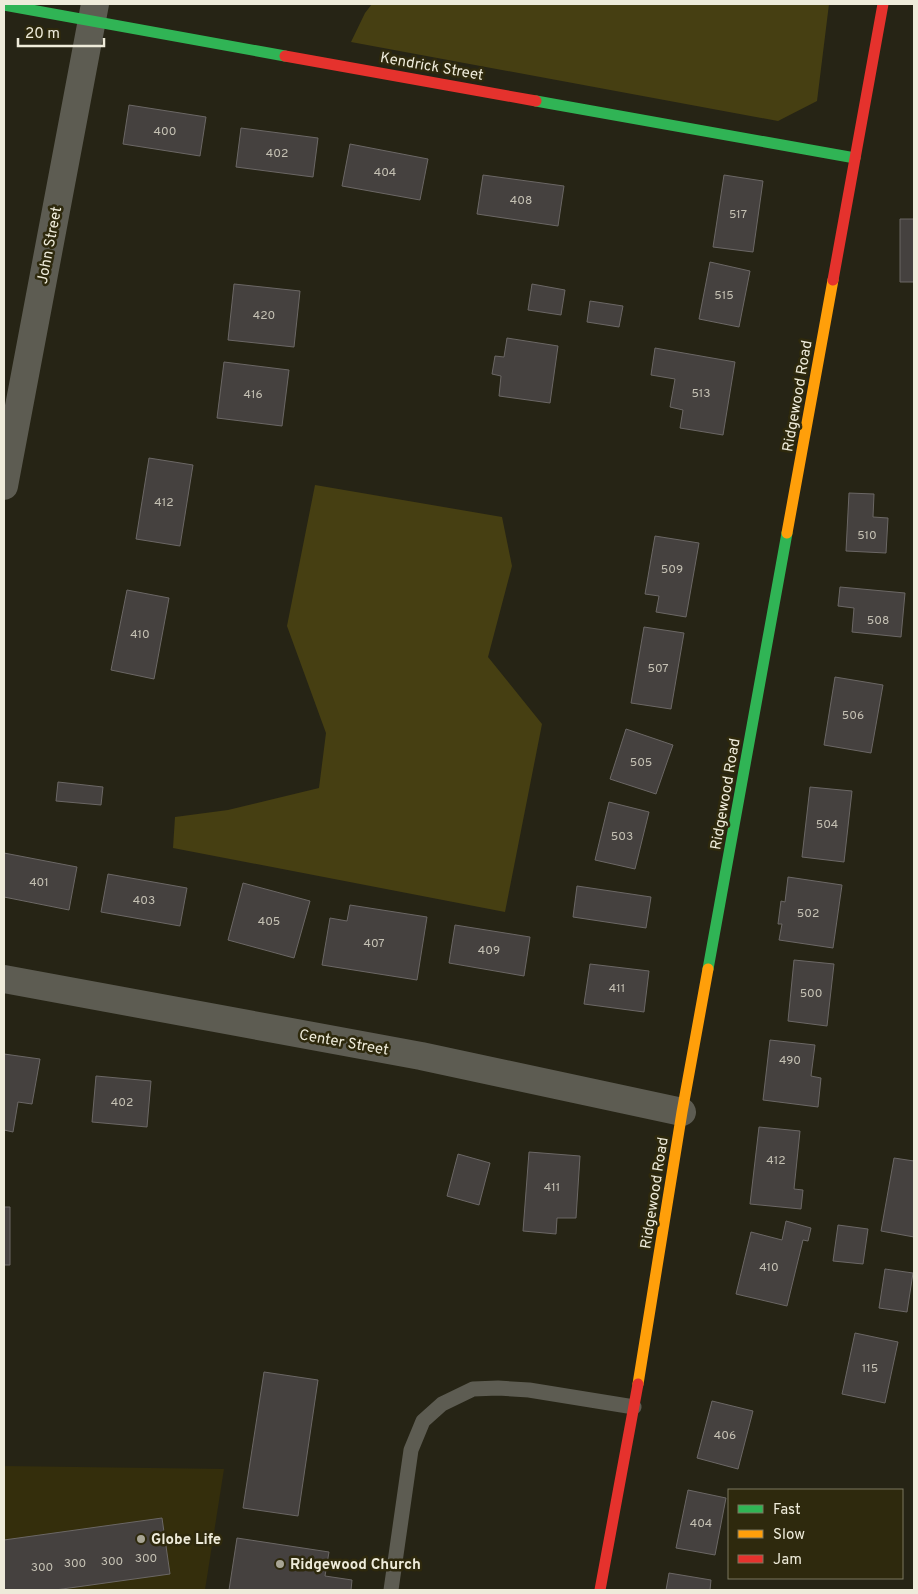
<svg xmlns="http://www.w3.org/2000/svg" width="918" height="1594" viewBox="0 0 918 1594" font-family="Overpass,sans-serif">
  <rect width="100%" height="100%" fill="#262415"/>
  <path fill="#342e0c" d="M4,1466L224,1469L205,1590H4Z"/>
  <path fill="#463f12" d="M372,4H829L817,101L778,121L351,42L365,13Z
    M315,485L502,517L512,566L488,657L542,724L505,912L173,848L175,817L228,810L319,788L326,733L287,626Z"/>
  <path fill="#45413f" stroke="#6b6765" d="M129,105L206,117L200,156L123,144Z
    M241,128L318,138L313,177L236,167Z
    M350,144L428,159L420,200L342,186Z
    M483,175L564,186L558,226L477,214Z
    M724,175L763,181L753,252L713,247Z
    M900,219H914V282H900Z
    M710,262L750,271L739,327L699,319Z
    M234,284L300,291L294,347L228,340Z
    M532,284L565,290L561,315L528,310Z
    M590,301L623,306L619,327L587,322Z
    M507,338L558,346L550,403L499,396L501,376L492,374L495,356L504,357Z
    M655,348L735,362L723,435L680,428L683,410L670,407L675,379L651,375Z
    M224,362L289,370L282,426L217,418Z
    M149,458L193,465L180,546L136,539Z
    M849,493L874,494L873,517L888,518L886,553L846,551Z
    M655,536L699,543L686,617L656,612L659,596L645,594Z
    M840,587L905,593L901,637L852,632L854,608L838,606Z
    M127,590L169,598L154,679L111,670Z
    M644,627L684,633L671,709L631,703Z
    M835,677L883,685L871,753L824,745Z
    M626,729L673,745L656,794L610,779Z
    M58,782L103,787L101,805L56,801Z
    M810,787L852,791L844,862L802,857Z
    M609,802L649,812L635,869L595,860Z
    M4,853L77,867L69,910L4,897Z
    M108,874L187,888L180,926L101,912Z
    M788,877L842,885L833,948L779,940L782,924H778L781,901L785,902Z
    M243,883L310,901L294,958L228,940Z
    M577,886L651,897L646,928L573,917Z
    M350,905L427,917L417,980L322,965L330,918L347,921Z
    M455,925L530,937L524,976L449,963Z
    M794,960L834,964L827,1026L788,1021Z
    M590,964L649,971L644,1012L584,1004Z
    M770,1040L815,1045L811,1076L821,1078L818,1107L763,1100Z
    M4,1054L40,1059L32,1104L18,1102L13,1132L4,1130Z
    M96,1076L151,1081L147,1127L92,1122Z
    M759,1127L800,1131L794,1189L803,1190L801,1209L750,1204Z
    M529,1152L580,1156L576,1218H557L556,1234L523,1231Z
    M458,1154L490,1163L479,1205L447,1196Z
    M894,1158L914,1161V1237L881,1231Z
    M4,1207H10V1265H4Z
    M786,1221L811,1228L808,1241L803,1240L787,1306L736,1294L751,1232L782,1240Z
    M838,1225L868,1229L863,1264L833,1261Z
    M885,1269L913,1273L907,1312L879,1308Z
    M855,1333L898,1342L885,1403L842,1394Z
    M264,1372L318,1380L298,1516L243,1508Z
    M712,1401L753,1411L738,1469L697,1458Z
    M688,1490L726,1498L715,1555L676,1548Z
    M162,1518L170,1574L55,1590H4V1540Z
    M237,1538L329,1552L325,1576L352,1580L351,1590H229Z
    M669,1573L711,1580L710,1590H666Z"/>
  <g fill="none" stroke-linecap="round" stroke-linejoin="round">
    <path stroke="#5d5c52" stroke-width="15" d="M391,1590L411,1450L423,1421L442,1404L473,1389L498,1388L529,1390L634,1407"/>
    <path stroke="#5d5c52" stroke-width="28" d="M4,486L95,4
      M4,979L421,1056L682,1112"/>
    <path stroke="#30b455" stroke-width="11" d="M4,5L285,56
      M536,101L855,158
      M708,969L787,533"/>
    <path stroke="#ff9f0a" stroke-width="11" d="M787,533L833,280
      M638,1384L682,1112L708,969"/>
    <path stroke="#e5322d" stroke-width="11" d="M285,56L536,101
      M833,280L883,4
      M600,1590L638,1384"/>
  </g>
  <g fill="#a8a595" stroke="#2e290d" stroke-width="2">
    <circle cx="141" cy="1539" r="5"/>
    <circle cx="280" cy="1564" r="5"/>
  </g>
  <g text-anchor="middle" stroke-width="5" stroke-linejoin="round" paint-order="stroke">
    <g font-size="12" fill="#c4c0b3">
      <text x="165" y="135">400</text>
      <text x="277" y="157">402</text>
      <text x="385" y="176">404</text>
      <text x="521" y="204">408</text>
      <text x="738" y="218">517</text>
      <text x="724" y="299">515</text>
      <text x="264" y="319">420</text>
      <text x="701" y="397">513</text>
      <text x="253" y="398">416</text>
      <text x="164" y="506">412</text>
      <text x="867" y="539">510</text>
      <text x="672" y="573">509</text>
      <text x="878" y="624">508</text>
      <text x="140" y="638">410</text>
      <text x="658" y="672">507</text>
      <text x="853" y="719">506</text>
      <text x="641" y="766">505</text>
      <text x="827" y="828">504</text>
      <text x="622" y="840">503</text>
      <text x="39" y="886">401</text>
      <text x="144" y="904">403</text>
      <text x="808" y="917">502</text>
      <text x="269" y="925">405</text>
      <text x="374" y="947">407</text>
      <text x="489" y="954">409</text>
      <text x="617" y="992">411</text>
      <text x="811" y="997">500</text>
      <text x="790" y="1064">490</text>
      <text x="122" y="1106">402</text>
      <text x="776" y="1164">412</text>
      <text x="552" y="1191">411</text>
      <text x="769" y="1271">410</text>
      <text x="870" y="1372">115</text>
      <text x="725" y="1439">406</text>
      <text x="701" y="1527">404</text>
      <text x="146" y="1562">300</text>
      <text x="112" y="1565">300</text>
      <text x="75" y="1567">300</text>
      <text x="42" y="1571">300</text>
    </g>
    <g font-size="15" fill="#eeebda" stroke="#2e290d">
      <text transform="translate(432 66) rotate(10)" y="5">Kendrick Street</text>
      <text transform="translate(49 245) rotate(-79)" y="5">John Street</text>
      <text transform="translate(797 396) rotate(-80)" y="5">Ridgewood Road</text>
      <text transform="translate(725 794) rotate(-80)" y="5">Ridgewood Road</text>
      <text transform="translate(344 1042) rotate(10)" y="5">Center Street</text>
      <text transform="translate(654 1193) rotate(-81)" y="5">Ridgewood Road</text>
    </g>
    <g font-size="15" font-weight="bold" fill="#eeebda" stroke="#2e290d" text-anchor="start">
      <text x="151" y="1544">Globe Life</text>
      <text x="290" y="1569">Ridgewood Church</text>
    </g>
  </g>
  <rect width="918" height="1594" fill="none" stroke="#eeebda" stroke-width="10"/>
  <rect x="728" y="1489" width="175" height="90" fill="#2e290d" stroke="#7b775f"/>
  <rect x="738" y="1505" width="25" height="8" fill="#30b455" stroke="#7b775f"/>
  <text x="773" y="1514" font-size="15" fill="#eeebda">Fast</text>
  <rect x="738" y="1530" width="25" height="8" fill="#ff9f0a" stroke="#7b775f"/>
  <text x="773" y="1539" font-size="15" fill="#eeebda">Slow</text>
  <rect x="738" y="1555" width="25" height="8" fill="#e5322d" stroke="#7b775f"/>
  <text x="773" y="1564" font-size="15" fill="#eeebda">Jam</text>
  <path d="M18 38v8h86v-8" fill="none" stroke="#eeebda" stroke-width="2.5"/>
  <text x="25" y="38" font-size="15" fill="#eeebda" stroke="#2e290d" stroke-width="4" paint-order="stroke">20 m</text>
</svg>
